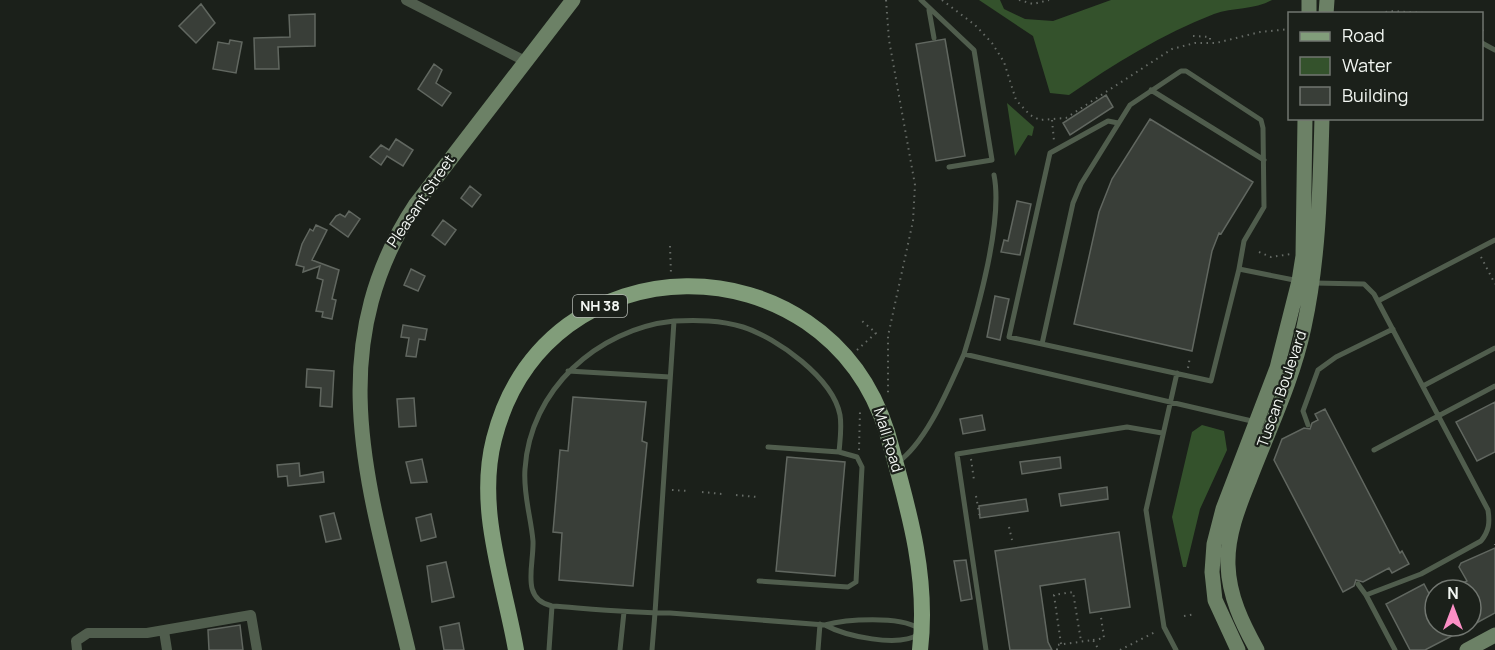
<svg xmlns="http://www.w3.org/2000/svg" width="1495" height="650" viewBox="0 0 1495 650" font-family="Manrope,sans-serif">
  <rect width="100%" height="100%" fill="#1b201a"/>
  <path fill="#34522c" d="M979,0H1000L1004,9L1025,19L1053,21L1111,0H1272C1254,10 1233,7 1214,14C1162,34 1114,64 1069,95L1050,93L1033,36Z
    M1007,103L1034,127L1032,136L1028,135L1015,156Z
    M1202,425L1224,431L1227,450L1200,509L1186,567H1183L1172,517L1192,432Z"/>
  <path fill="#393e38" stroke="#616760" stroke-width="1.5" d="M201,4L215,23L196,43L179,26Z
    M315,14V46L278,47L279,69H255L254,38L290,37L289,15Z
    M945,39L965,156L936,161L916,44Z
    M230,40L242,42L236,73L213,69L218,42L229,44Z
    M434,64L442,70L436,83L451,93L442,106L418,89Z
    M1106,95L1113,107L1070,135L1063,123Z
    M1150,119L1253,182L1221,234L1219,233L1212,251L1192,351L1074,324L1099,212L1112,179Z
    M396,139L413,150L403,166L387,156L381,165L370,157L381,145L389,150Z
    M470,186L481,195L472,207L461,198Z
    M1017,201L1031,204L1020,255L1001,252L1004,240L1008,241Z
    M349,211L360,219L348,237L330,224L336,216L340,214L345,217Z
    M443,220L456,230L445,245L432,235Z
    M316,225L327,230L312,260L339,270L332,299L336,300L332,319L322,317L323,312L316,311L323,280L317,278L320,266L303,272L304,267L296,265L302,244L310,229L313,231Z
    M411,269L425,276L418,291L404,285Z
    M995,296L1009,299L1000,340L987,337Z
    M403,325L427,329L425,340L419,339L416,357L406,356L409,338L401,337Z
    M307,369L334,371L332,407L320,406L321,388L306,387Z
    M573,397L646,402L642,441L647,443L633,586L559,580L562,533L553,532L560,450L568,451Z
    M414,398L416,426L399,427L397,399Z
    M1495,402V452L1477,461L1456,422Z
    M1325,409L1400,553L1402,551L1409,564L1392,573L1389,568L1363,582L1356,580L1354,586L1343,592L1274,460L1282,439L1304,428L1310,429L1312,423L1318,420L1315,414Z
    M982,415L985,430L963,434L960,419Z
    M787,457L845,462L835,576L776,571Z
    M1060,457L1061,468L1022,474L1020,462Z
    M422,459L427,482L411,483L406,462Z
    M299,463L300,476L323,472L324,482L288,486L287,476L278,477L277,465Z
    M1107,487L1108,499L1061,506L1059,494Z
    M1026,499L1028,511L980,518L979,506Z
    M334,513L341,539L326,542L320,516Z
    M431,514L436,537L421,541L416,518Z
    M1119,532L1130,607L1090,613L1085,579L1040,586L1048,642L1052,650H1010L995,551Z
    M1495,548V613L1471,626V590H1450L1467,581L1459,567L1461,563Z
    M966,560L972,599L961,601L954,561Z
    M446,562L454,597L432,602L427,566Z
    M1424,584L1432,599L1435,598V626H1471L1425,650H1410L1386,604Z
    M459,623L464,650H444L440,627Z
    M240,625L243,650H209L208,630Z"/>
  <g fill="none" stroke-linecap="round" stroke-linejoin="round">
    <path stroke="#666b66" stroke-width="2" stroke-dasharray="1.5 4.5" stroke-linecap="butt" d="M886,0L889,40L915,185L913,221L888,336V396
      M942,0L975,25L992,43L1004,62L1016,100L1030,115L1040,120L1066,118L1172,49L1195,43H1216L1260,32L1290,29
      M1019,0L1033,4L1049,0
      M1380,14L1389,11L1443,14
      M1482,30L1487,33
      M1193,36L1210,37V43
      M1052,120L1054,141
      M670,246L671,274
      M1259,252L1271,257L1291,254
      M1481,257L1495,284
      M857,350L876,333L862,321
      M1188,368L1190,357
      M859,450L860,411
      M971,459L974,480
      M672,490L688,491
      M702,492L722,494
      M736,495L757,497
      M976,496L980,518
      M1009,527L1012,540
      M1495,544V545
      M1184,616L1195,614
      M1093,640L1104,638L1101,617
      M1061,644L1054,595L1073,592L1081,641
      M1057,650V645L1093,640L1099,650
      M1120,650L1157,631"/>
    <path stroke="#505d4d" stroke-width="5" d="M921,0L974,50L992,160L949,167
      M929,10L934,38
      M1482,43L1495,50
      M1151,90L1264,160
      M1239,269L1211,381L1042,344L1073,203L1081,184L1130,105L1181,71H1186L1261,120L1263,128L1264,207L1244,241L1239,269L1299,281
      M1314,283L1364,284L1374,294L1488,510C1490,523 1489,531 1481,541L1421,574L1366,595L1395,650
      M1378,301L1495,240
      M674,321C697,320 720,320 743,327C777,338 833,378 840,415C842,427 840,440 839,452L857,457L862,467L856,582L848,587L759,581
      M1042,344L1009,337L1050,153L1108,121L1118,123
      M964,354C978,309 1003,220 994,175
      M568,371L670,377
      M1423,386L1495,348
      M1308,425L1303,411L1318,370L1336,357L1393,329
      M768,447L839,452
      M1374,450L1495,386
      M897,463C927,442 949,387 964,354L1256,422
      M1358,584L1366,595
      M825,625C845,636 899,648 919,634
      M549,650L552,606
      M620,650L624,612
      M652,650L655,613L674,321C597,329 530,390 525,469C523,494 531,517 533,541C534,566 520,599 552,606C592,609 631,613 670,613L825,625C846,619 900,616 918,628
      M818,650L820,624
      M986,650L957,454L1127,427L1162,433
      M1176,650L1164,627L1146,510L1177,373"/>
    <path stroke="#505d4d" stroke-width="10" d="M406,0L525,61
      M164,631L167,650
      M77,650L76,641L88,633H147L251,615L257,650"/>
    <path stroke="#6c8166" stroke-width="15" d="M1309,14V0
      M1326,14L1327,0
      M408,650C371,493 318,352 416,204L573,0
      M1238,650L1215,600L1212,572L1214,544L1223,509L1277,368L1299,281L1303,256L1305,118
      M1257,650C1242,623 1229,596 1228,565C1227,536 1238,508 1249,481C1268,431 1293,380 1304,327C1319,258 1320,189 1322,118
      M1467,650L1495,635"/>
    <path stroke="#819d7a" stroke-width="16" d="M516,650C504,581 476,509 494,439C545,237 825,236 887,432C907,504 929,574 920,650"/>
  </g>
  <g text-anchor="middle" stroke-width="4.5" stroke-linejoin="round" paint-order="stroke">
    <rect fill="#1b201a" stroke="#b2b6b1" stroke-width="1.5" x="573" y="295" width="54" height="22" rx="4.5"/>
    <g font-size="14" font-weight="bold" fill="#f2f6f2">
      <text x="600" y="311">NH 38</text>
    </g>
    <g font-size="15" fill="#f2f6f2" stroke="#1b201a">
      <text transform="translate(421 201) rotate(-56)" y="5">Pleasant Street</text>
      <text transform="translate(1282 389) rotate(-71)" y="5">Tuscan Boulevard</text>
      <text transform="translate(888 440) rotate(73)" y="5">Mall Road</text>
    </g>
  </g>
  <rect x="1288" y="12" width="195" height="108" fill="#1b201a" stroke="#717670" stroke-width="1.5"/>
  <rect x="1300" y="32" width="30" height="9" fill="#819d7a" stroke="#717670" stroke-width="1.5"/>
  <text x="1342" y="42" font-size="18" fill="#f2f6f2">Road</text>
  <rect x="1300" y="57" width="30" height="18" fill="#34522c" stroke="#717670" stroke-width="1.5"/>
  <text x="1342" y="72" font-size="18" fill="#f2f6f2">Water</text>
  <rect x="1300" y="87" width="30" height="18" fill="#393e38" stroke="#717670" stroke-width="1.5"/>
  <text x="1342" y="102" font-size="18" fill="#f2f6f2">Building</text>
  <g transform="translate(1453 608)"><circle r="28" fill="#1b201a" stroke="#717670" stroke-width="1.5"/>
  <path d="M0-4.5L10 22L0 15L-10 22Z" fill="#fb8fc5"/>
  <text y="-9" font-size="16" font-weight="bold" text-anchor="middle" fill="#f2f6f2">N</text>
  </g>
</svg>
